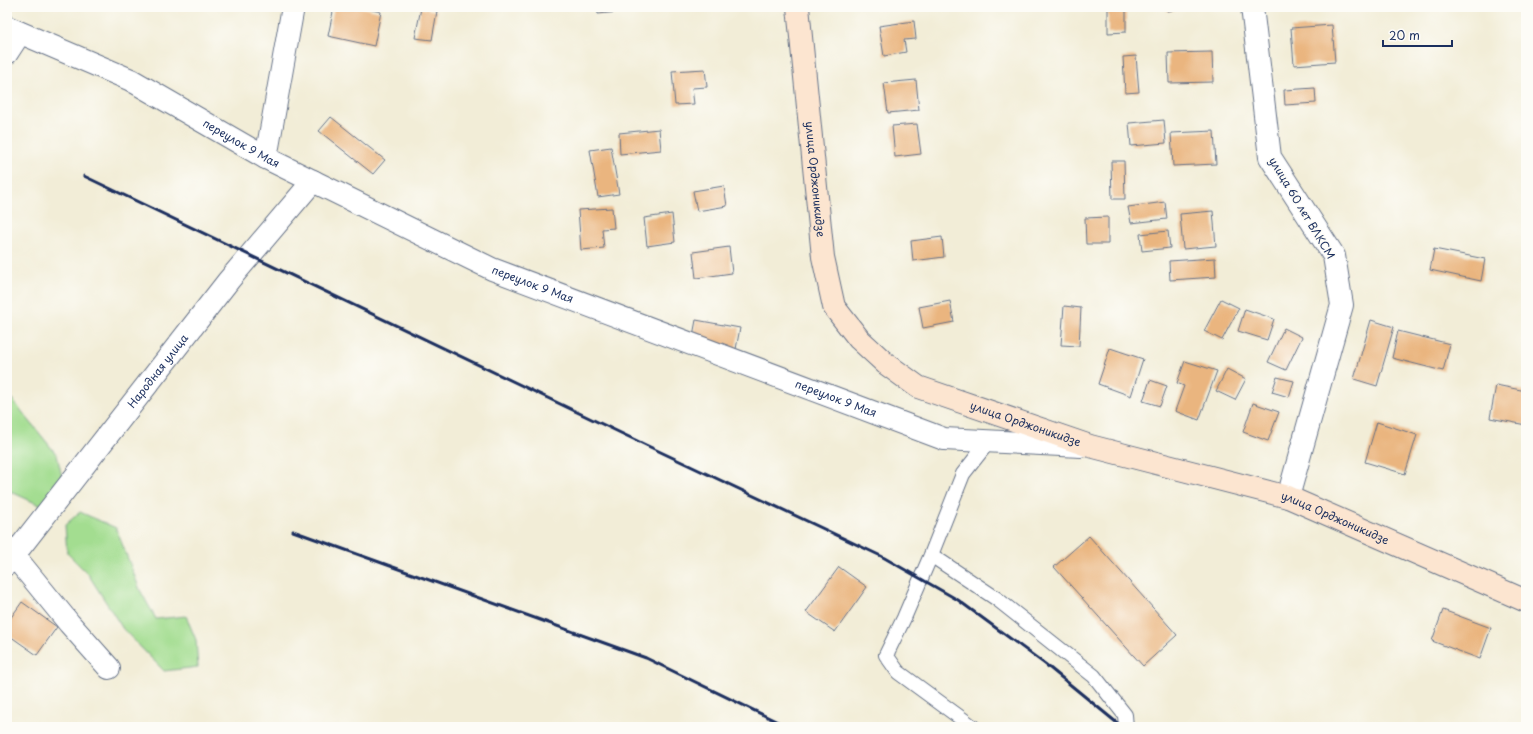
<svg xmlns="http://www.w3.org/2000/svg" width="1533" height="734" viewBox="0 0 1533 734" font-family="'Playpen Sans',sans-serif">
  <rect width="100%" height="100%" fill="#fdfcf7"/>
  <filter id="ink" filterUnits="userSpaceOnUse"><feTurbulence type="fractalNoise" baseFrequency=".025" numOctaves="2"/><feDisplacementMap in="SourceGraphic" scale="8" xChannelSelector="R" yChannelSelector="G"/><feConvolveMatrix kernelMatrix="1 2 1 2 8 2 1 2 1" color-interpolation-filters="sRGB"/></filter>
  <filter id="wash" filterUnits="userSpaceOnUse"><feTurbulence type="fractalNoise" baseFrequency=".012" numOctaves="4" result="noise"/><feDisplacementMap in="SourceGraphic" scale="16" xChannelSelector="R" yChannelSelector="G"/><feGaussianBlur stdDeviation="0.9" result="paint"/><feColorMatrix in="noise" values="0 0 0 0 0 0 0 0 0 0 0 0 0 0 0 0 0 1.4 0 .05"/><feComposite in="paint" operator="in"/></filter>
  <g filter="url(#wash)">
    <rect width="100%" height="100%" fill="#f2edd7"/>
    <path fill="#a3dd90" stroke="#5f8677" d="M7,393L57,455L66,495L42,506L7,490Z
      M80,512L116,528L140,590L156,619L186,616L196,640L198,667L164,671L123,629L88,574L67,553L65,525Z"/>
    <g id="blocks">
      <path fill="#eab57f" d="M334,7H359L381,12L374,46L328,36Z
        M597,7H650V9L598,14Z
        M1108,7H1126V32L1108,33Z
        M1166,7H1193V8L1167,11Z
        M421,8L437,11L432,40L415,38Z
        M914,21L916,39L904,40L906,52L884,56L879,26Z
        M1332,25L1335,62L1294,65L1291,28Z
        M1212,52L1213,82L1169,83L1168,53Z
        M1136,56L1139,92L1125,93L1123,57Z
        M705,69L707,87L692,88L694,104L675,105L672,71Z
        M916,80L919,110L888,113L884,83Z
        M1315,88L1316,103L1285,105L1284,90Z
        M331,117L385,160L373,174L319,131Z
        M1164,120L1166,143L1131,146L1129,123Z
        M917,124L921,154L895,157L892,126Z
        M659,129L661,150L620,154L619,133Z
        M1214,131L1216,164L1173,166L1171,133Z
        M611,147L619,194L598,197L590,150Z
        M1111,161H1124L1125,199H1112Z
        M724,186L727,206L697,211L693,191Z
        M1165,202L1167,219L1131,223L1128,207Z
        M612,208L614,228L602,229L604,248L581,250L578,210Z
        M1213,211L1216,246L1183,249L1180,214Z
        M672,214L675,242L647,246L644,218Z
        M1108,217V244H1086L1085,218Z
        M1168,231L1170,248L1142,251L1140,234Z
        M942,237L944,257L913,261L911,241Z
        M729,247L732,273L696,278L693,252Z
        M1434,249L1485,259L1481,281L1430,270Z
        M1215,258L1216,277L1170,280L1169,261Z
        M1221,299L1239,308L1222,340L1204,331Z
        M950,301L954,322L923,328L919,307Z
        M1064,306L1081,308L1079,346L1061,345Z
        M1245,309L1274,319L1267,340L1238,331Z
        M696,320L740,328L736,349L692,341Z
        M1371,320L1394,327L1377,386L1354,379Z
        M1284,328L1302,337L1286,370L1268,362Z
        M1398,331L1450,344L1443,371L1392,358Z
        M1110,348L1143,359L1131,396L1098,384Z
        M1185,361L1217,371L1199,420L1175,411L1184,386L1177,383Z
        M1227,369L1246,379L1235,400L1216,391Z
        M1277,377L1294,381L1289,397L1272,392Z
        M1150,380L1167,386L1160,406L1143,401Z
        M1496,385L1526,391V425L1490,418Z
        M1253,403L1279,412L1268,441L1243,432Z
        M1377,422L1417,435L1405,474L1365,462Z
        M1089,536L1177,635L1143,666L1054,567Z
        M839,567L867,587L835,632L806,612Z
        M22,602L57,627L37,655L7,634V623Z
        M1443,610L1491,628L1480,659L1432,641Z"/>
    </g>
  </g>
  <g filter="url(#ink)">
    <use href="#blocks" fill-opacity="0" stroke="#667288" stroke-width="1"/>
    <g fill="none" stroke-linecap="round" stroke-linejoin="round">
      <defs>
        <path id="service" d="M931,555L997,599L1094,676L1125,715L1126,727
          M973,727L898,672L886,655L904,618L931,555L963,474L989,441"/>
        <g id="minor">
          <path d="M1252,7L1270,157L1334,256L1342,305L1288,497"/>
          <path id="s1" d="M7,27L131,80L266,158L492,269L944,439L1081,446"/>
          <path d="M7,53L20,33"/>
          <path d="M266,158L293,7"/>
          <path d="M7,547L69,623L109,668"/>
          <path id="s2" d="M7,564L229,280L313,181"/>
        </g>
        <g id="secondary">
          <path id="s3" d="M798,7L823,257L834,307L859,339L885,363L918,387L1090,446L1288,497L1526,601"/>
        </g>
      </defs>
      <use href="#service" stroke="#667288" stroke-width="16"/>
      <use href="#minor" stroke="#667288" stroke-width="24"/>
      <use href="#secondary" stroke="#667288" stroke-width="24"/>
      <use href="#service" stroke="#fff" stroke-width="14"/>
      <use href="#minor" stroke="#fff" stroke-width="22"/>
      <use href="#secondary" stroke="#fce5d0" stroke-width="22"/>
      <path stroke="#1b2f5e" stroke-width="3" d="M84,176L650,447L881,556L958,600L1045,664L1122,727
        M293,531L646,658L788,727"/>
    </g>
  </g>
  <g text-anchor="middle" stroke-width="3" stroke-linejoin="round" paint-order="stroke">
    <g font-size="11" fill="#1b2f5e" stroke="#fdfcf7">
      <text dy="4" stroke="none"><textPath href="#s1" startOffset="262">переулок 9 Мая</textPath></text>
      <text dy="4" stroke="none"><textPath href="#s3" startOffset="173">улица Орджоникидзе</textPath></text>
      <text transform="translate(1302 208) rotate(59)" y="4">улица 60 лет ВЛКСМ</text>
      <text dy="4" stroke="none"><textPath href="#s1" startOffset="586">переулок 9 Мая</textPath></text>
      <text dy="4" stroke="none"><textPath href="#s2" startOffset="245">Народная улица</textPath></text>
      <text dy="4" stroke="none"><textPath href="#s1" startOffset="910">переулок 9 Мая</textPath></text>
      <text dy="4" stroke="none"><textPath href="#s3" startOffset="533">улица Орджоникидзе</textPath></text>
      <text dy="4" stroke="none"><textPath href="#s3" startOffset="857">улица Орджоникидзе</textPath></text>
    </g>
  </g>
  <rect width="1533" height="734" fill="none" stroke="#fdfcf7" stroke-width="24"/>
  <path d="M1383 40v6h69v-6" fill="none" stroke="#1b2f5e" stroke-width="2"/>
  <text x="1389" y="40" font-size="12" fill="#1b2f5e" stroke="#fdfcf7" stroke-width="3" paint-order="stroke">20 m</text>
</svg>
